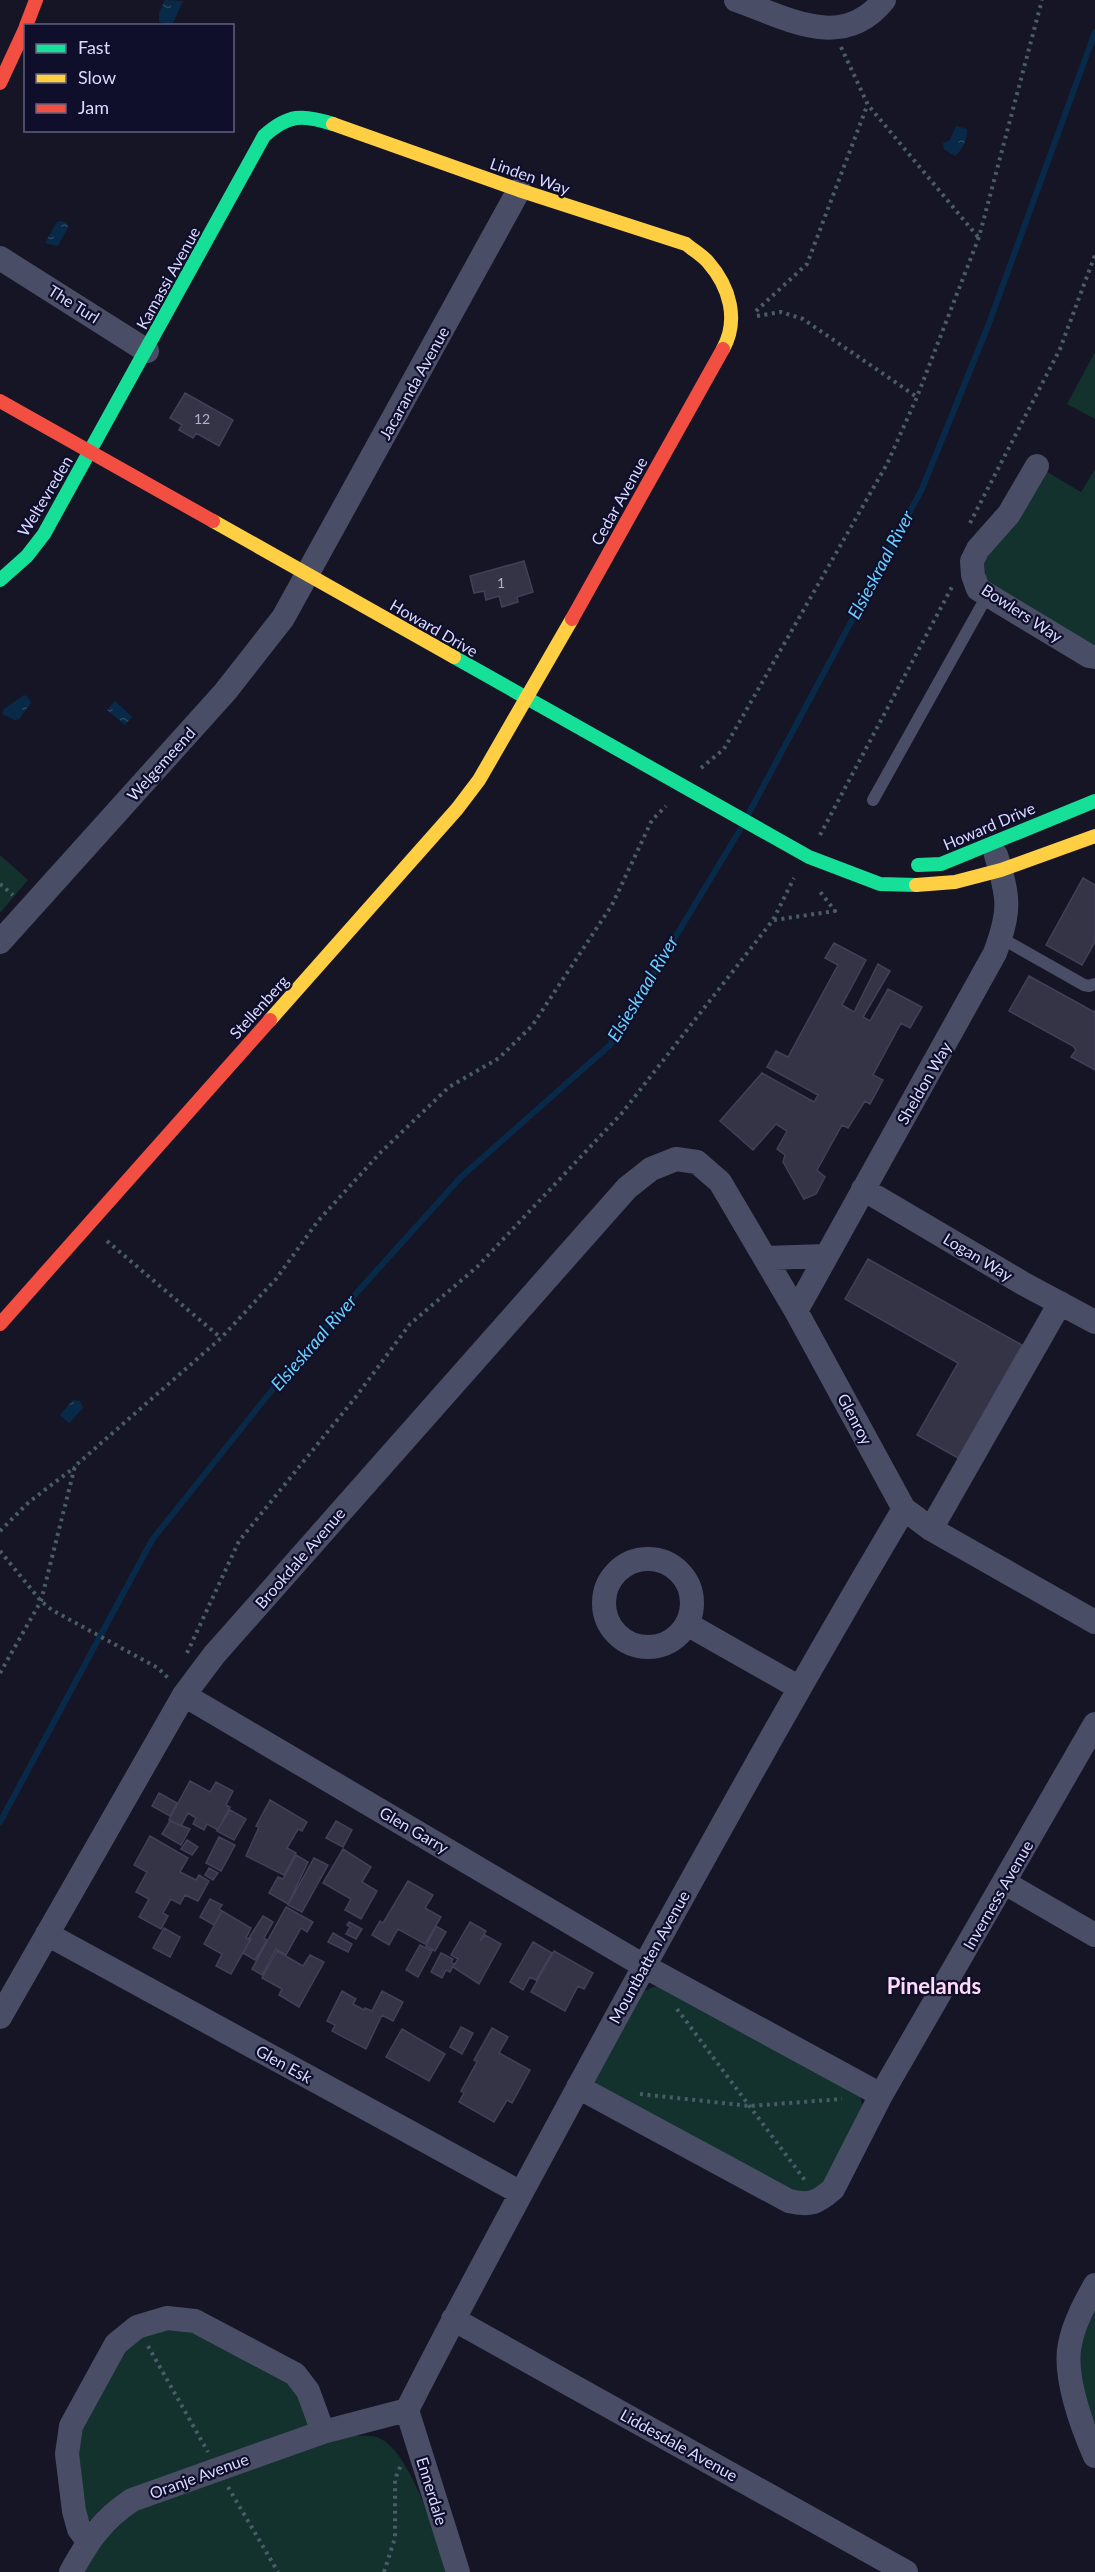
<svg xmlns="http://www.w3.org/2000/svg" width="1095" height="2572" viewBox="0 0 1095 2572" font-family="Lato,sans-serif">
  <defs>
    <pattern id="water-ripples" width="26" height="14" patternUnits="userSpaceOnUse" patternTransform="scale(1.5)"><rect width="26" height="14" fill="#092948"/><path d="M2 4q2-2 4 0t4 0M15 11q2-2 4 0t4 0" fill="none" stroke="#2c4763"/></pattern>
  </defs>
  <rect width="100%" height="100%" fill="#161525"/>
  <path fill="#13312d" d="M1095,352V419L1067,404Z
    M1095,469V651L987,587L984,559L1044,470L1081,492Z
    M0,855L28,880L0,913Z
    M666,1986L859,2093L863,2106L821,2191L791,2195L592,2085L640,1993L653,1987Z
    M1095,2292V2460L1072,2383Z
    M176,2324L293,2378L310,2425L93,2521L83,2517L75,2429L119,2353L139,2336Z
    M354,2435C361,2436 371,2435 377,2437C410,2448 437,2540 448,2572H80L88,2556L136,2509L331,2439Z"/>
  <path fill="url(#water-ripples)" d="M165,0L183,1L172,25L159,22V13Z
    M956,126L967,129C968,139 962,150 955,156L944,149L943,143L950,140Z
    M61,221L67,223L68,227L58,246L45,243L57,222Z
    M24,695L28,697L31,703L19,719L15,720L2,714L4,709Z
    M115,701L132,717L125,725L107,710Z
    M73,1400L80,1401L83,1408L69,1423L60,1415Z"/>
  <g fill="none" stroke-linecap="round" stroke-linejoin="round">
    <path stroke="#092948" stroke-width="6" d="M749,813L922,489L988,326L1095,32
      M0,1822L152,1540L296,1360L461,1177L610,1045L740,830"/>
  </g>
  <path fill="#343446" stroke="#414058" stroke-width="1.5" d="M185,393L233,420L219,446L196,433L193,438L179,430L182,425L170,418Z
    M524,561L533,592L517,597L518,602L502,607L499,596L486,600L484,591L474,593L470,576Z
    M1083,878L1095,885V942L1082,965L1046,945Z
    M834,943L866,960L842,1005L854,1012L878,964L890,971L863,1017L870,1021L888,989L922,1007L910,1028L901,1023L873,1075L883,1080L870,1104L865,1101L848,1128L842,1125L817,1170L825,1177L816,1194L804,1199L783,1162L785,1155L777,1149L787,1131L776,1124L753,1150L720,1121L762,1073L814,1102L818,1095L767,1067L776,1051L788,1057L838,965L825,958Z
    M1029,976L1094,1012L1095,1010V1070L1071,1057L1076,1050L1073,1046L1009,1011Z
    M868,1259L1022,1345L958,1458L917,1435L958,1363L845,1299Z
    M190,1781L210,1792L216,1782L233,1791L226,1805L230,1807L218,1830L207,1824L204,1830L193,1824L196,1818L188,1813L181,1826L169,1820Z
    M159,1793L177,1803L170,1816L152,1806Z
    M270,1800L307,1822L302,1831L298,1829L287,1848L296,1853L284,1875L246,1856L259,1827L256,1826Z
    M230,1810L246,1819L234,1840L217,1831Z
    M170,1821L190,1829L181,1845L162,1834Z
    M336,1821L352,1830L343,1847L326,1838Z
    M150,1836L188,1858L180,1872L196,1880L199,1875L209,1881L198,1901L185,1895L180,1904L171,1899L163,1913L168,1916L161,1929L139,1917L149,1899L136,1892L147,1872L134,1865Z
    M219,1837L235,1845L221,1871L206,1863Z
    M187,1840L198,1847L192,1855L181,1849Z
    M343,1849L371,1867L362,1882L377,1891L361,1919L345,1910L351,1899L323,1883Z
    M296,1855L308,1862L288,1904L269,1893L278,1877L283,1879Z
    M314,1858L328,1865L302,1912L288,1905Z
    M209,1868L218,1873L213,1880L205,1875Z
    M408,1881L433,1895L425,1908L441,1917L425,1944L398,1929L389,1945L372,1935L380,1921L383,1923Z
    M210,1899L222,1905L219,1909L222,1911L214,1925L200,1917Z
    M286,1907L313,1922L307,1932L301,1928L286,1955L276,1949L262,1975L252,1969Z
    M222,1911L251,1928L246,1938L250,1940L231,1974L216,1966L222,1954L204,1944Z
    M263,1916L273,1922L264,1938L267,1940L255,1960L243,1953L251,1939L249,1938Z
    M349,1922L362,1929L356,1939L346,1934L350,1927L347,1925Z
    M470,1922L486,1931L480,1941L485,1935L501,1944L479,1984L453,1967L458,1959L451,1955Z
    M436,1926L446,1932L435,1951L426,1946Z
    M164,1928L180,1937L170,1957L153,1948Z
    M333,1933L352,1944L348,1952L328,1942Z
    M533,1942L552,1953L536,1980L530,1977L523,1990L510,1982Z
    M420,1945L432,1951L418,1977L406,1970Z
    M277,1951L303,1966L310,1955L324,1962L299,2007L279,1995L282,1989L262,1978Z
    M554,1951L593,1973L584,1989L578,1986L565,2011L531,1992Z
    M441,1953L453,1959L451,1962L454,1964L450,1972L446,1970L442,1978L431,1972Z
    M342,1991L356,1999L353,2004L364,2010L365,2008L372,2011L382,1991L403,2002L393,2021L382,2015L366,2049L332,2031L335,2025L327,2021Z
    M461,2027L473,2033L462,2054L450,2047Z
    M492,2028L508,2037L499,2053L530,2070L512,2103L507,2100L494,2122L459,2102L464,2093L461,2091L477,2062L474,2060Z
    M402,2029L445,2054L429,2081L386,2057Z"/>
  <g fill="none" stroke-linecap="round" stroke-linejoin="round">
    <path stroke="#495c68" stroke-width="4" stroke-dasharray="3 4.5" stroke-linecap="butt" d="M841,47L868,105L978,237
      M756,311L807,264L867,106
      M757,316L781,312L803,319L917,397
      M970,523L1060,349L1095,255
      M701,768L724,749L887,464L917,397L979,237L1042,0
      M820,835L953,585
      M0,884L13,895
      M774,920L835,911L818,889
      M107,1241L221,1338
      M0,1531L29,1502L75,1467
      M0,1551L41,1601L52,1610L158,1668L170,1680
      M187,1653L239,1541L355,1398L410,1324L477,1267L622,1113L773,920L794,878
      M0,1673L41,1601L75,1466L221,1338L276,1279L318,1221L381,1152L449,1087L499,1058L532,1026L612,905L652,820L666,806
      M677,2009L807,2183
      M640,2094L750,2106L842,2099
      M148,2346L208,2452
      M228,2487L278,2572
      M384,2572L395,2538V2479L401,2465"/>
    <path stroke="#4a4d66" stroke-width="12" d="M873,800L988,594
      M1001,938L1084,985L1089,986L1095,984"/>
    <path stroke="#4a4d66" stroke-width="24" d="M736,0C787,18 842,52 884,0
      M0,258L147,351
      M1037,466L1009,514L978,549L972,561L973,575L978,589L1089,656L1095,657
      M0,942L225,692L283,618L519,190
      M863,1189L1024,1284L1095,1322
      M765,1258L826,1256
      M796,1311L995,953C1011,910 1009,898 996,855
      M931,1529L1060,1303
      M604 1603a44 44 0 1 1 88 0a44 44 0 1 1-88 0Z
      M687,1624L798,1687
      M184,1695L644,1966L881,2095
      M1005,1883L1095,1935
      M47,1934L521,2193
      M0,2017L184,1695L214,1655L627,1188L651,1169L676,1159L697,1162L720,1182L796,1311L904,1509L931,1529L1095,1622
      M578,2087L789,2201C810,2206 817,2203 833,2189L881,2095L1095,1724
      M1095,2285C1085,2303 1074,2323 1070,2344C1063,2375 1082,2427 1095,2456
      M453,2319L906,2572
      M407,2410C462,2301 521,2194 579,2086C684,1892 791,1699 904,1509
      M407,2410L458,2572
      M88,2541L79,2529L74,2511L67,2454L71,2426L116,2344L137,2327L167,2318L195,2321L295,2374L308,2391L323,2432
      M71,2572C88,2541 102,2520 132,2500L323,2432L407,2410"/>
    <path stroke="#16e098" stroke-width="14" d="M0,580L27,556L44,534L264,136C288,114 303,114 333,124
      M454,657L809,857L880,884L916,885
      M918,865L941,864L1095,801"/>
    <path stroke="#ffcf43" stroke-width="14" d="M333,124L519,190L686,244C693,250 702,255 708,262C730,287 739,320 723,349
      M213,521L454,657
      M916,885L955,882L1001,870L1095,836
      M270,1020L457,809L479,780L572,619"/>
    <path stroke="#f24e42" stroke-width="14" d="M26,26L36,0
      M0,83L26,27
      M0,401L213,521
      M572,619L723,349
      M0,1324L270,1020"/>
  </g>
  <g text-anchor="middle" stroke-width="4.5" stroke-linejoin="round" paint-order="stroke">
    <g font-size="14" fill="#b0b0d1">
      <text x="202" y="424">12</text>
      <text x="501" y="588">1</text>
    </g>
    <g font-size="16" fill="#d9daff" stroke="#100f2b">
      <text transform="translate(530 176) rotate(19)" y="6">Linden Way</text>
      <text transform="translate(168 278) rotate(-61)" y="6">Kamassi Avenue</text>
      <text transform="translate(74 304) rotate(32)" y="6">The Turl</text>
      <text transform="translate(414 383) rotate(-61)" y="6">Jacaranda Avenue</text>
      <text transform="translate(45 496) rotate(-59)" y="6">Weltevreden</text>
      <text transform="translate(619 501) rotate(-61)" y="6">Cedar Avenue</text>
      <text transform="translate(1022 613) rotate(33)" y="6">Bowlers Way</text>
      <text transform="translate(434 628) rotate(30)" y="6">Howard Drive</text>
      <text transform="translate(161 764) rotate(-48)" y="6">Welgemeend</text>
      <text transform="translate(989 826) rotate(-23)" y="6">Howard Drive</text>
      <text transform="translate(259 1007) rotate(-48)" y="6">Stellenberg</text>
      <text transform="translate(924 1083) rotate(-60)" y="6">Sheldon Way</text>
      <text transform="translate(978 1257) rotate(31)" y="6">Logan Way</text>
      <text transform="translate(855 1419) rotate(62)" y="6">Glenroy</text>
      <text transform="translate(300 1558) rotate(-49)" y="6">Brookdale Avenue</text>
      <text transform="translate(414 1830) rotate(30)" y="6">Glen Garry</text>
      <text transform="translate(998 1895) rotate(-60)" y="6">Inverness Avenue</text>
      <text transform="translate(649 1957) rotate(-61)" y="6">Mountbatten Avenue</text>
      <text transform="translate(284 2064) rotate(29)" y="6">Glen Esk</text>
      <text transform="translate(679 2445) rotate(29)" y="6">Liddesdale Avenue</text>
      <text transform="translate(199 2476) rotate(-20)" y="6">Oranje Avenue</text>
      <text transform="translate(432 2491) rotate(73)" y="6">Ennerdale</text>
    </g>
    <g font-size="18" font-style="italic" fill="#67d0ff" stroke="#100f2b">
      <text transform="translate(881 565) rotate(-62)" y="6">Elsieskraal River</text>
      <text transform="translate(643 989) rotate(-59)" y="6">Elsieskraal River</text>
      <text transform="translate(314 1343) rotate(-49)" y="6">Elsieskraal River</text>
    </g>
    <g font-size="22" font-weight="bold" fill="#ffdbf7" stroke="#100f2b">
      <text x="934" y="1994">Pinelands</text>
    </g>
  </g>
  <rect x="24" y="24" width="210" height="108" fill="#100f2b" stroke="#606080" stroke-width="1.5"/>
  <rect x="36" y="44" width="30" height="9" fill="#16e098" stroke="#606080" stroke-width="1.5"/>
  <text x="78" y="54" font-size="18" fill="#d9daff">Fast</text>
  <rect x="36" y="74" width="30" height="9" fill="#ffcf43" stroke="#606080" stroke-width="1.5"/>
  <text x="78" y="84" font-size="18" fill="#d9daff">Slow</text>
  <rect x="36" y="104" width="30" height="9" fill="#f24e42" stroke="#606080" stroke-width="1.5"/>
  <text x="78" y="114" font-size="18" fill="#d9daff">Jam</text>
</svg>
